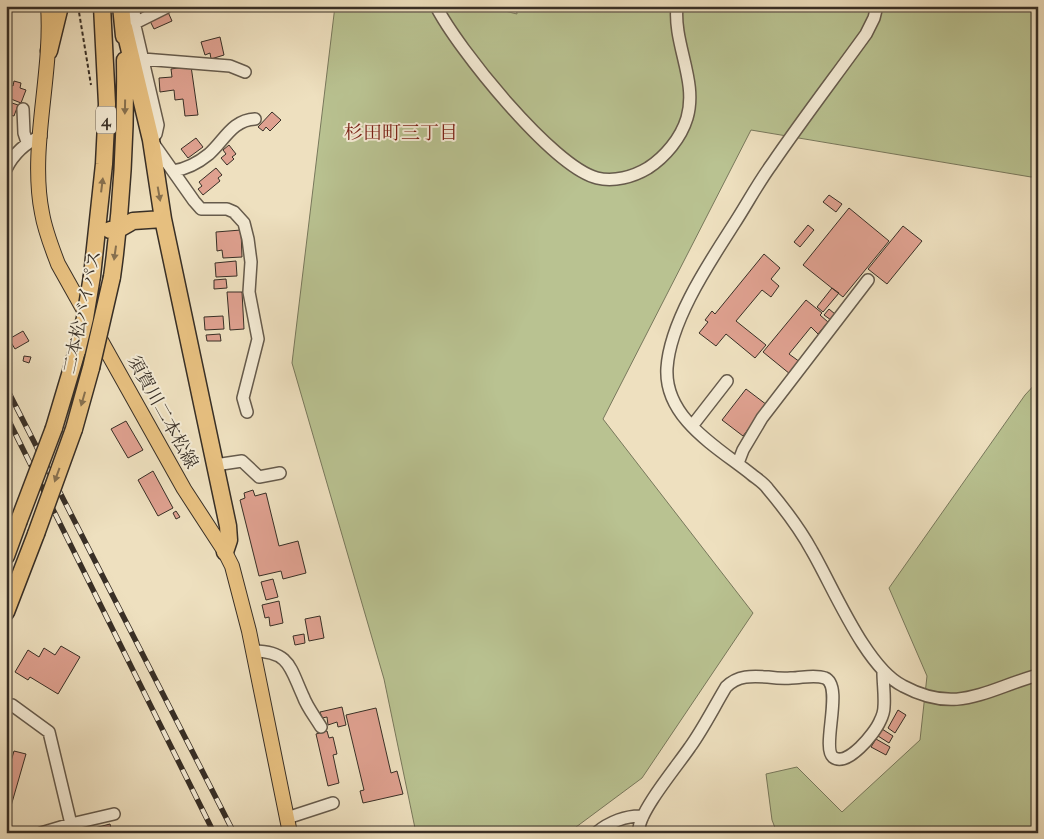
<svg xmlns="http://www.w3.org/2000/svg" width="1044" height="839" viewBox="0 0 1044 839" font-family="'IM FELL French Canon','Noto Serif JP',serif">
  <rect width="100%" height="100%" fill="#eee0bf"/>
  <filter id="stains"><feTurbulence type="fractalNoise" baseFrequency=".004" numOctaves="4"/><feColorMatrix values="0 0 0 0 .2 0 0 0 0 .09 0 0 0 0 .02 0 0 0 .5 -.17"/></filter>
  <radialGradient id="worn" r=".72"><stop offset=".6" stop-color="#630" stop-opacity="0"/><stop offset="1" stop-color="#630" stop-opacity=".3"/></radialGradient>
  <path fill="#b9c291" stroke="#78785c" d="M335,6H485L517,14L516,6H1038V176L1031,177L751,130L603,419L753,613L642,778L568,833H416L384,679L292,363Z
    M1038,381V833H777L772,820L766,774L797,767L842,812L920,740L927,676L889,588L1025,395Z"/>
  <path fill="#dfa190" stroke="#382f26" d="M168,12L172,21L154,29L150,21Z
    M220,37L224,55L211,59L210,53L205,55L201,42Z
    M191,66L198,115L185,116L183,99L175,100L174,90L160,92L159,78L172,77L171,69Z
    M14,81L21,83L20,88L26,90L21,103L6,97L9,84L13,86Z
    M6,101L18,105L14,116L6,114Z
    M272,112L281,120L270,131L266,127L263,131L258,127Z
    M196,138L203,147L188,158L181,149Z
    M229,145L236,154L232,157L234,159L227,165L221,158L226,154L223,150Z
    M216,168L222,175L218,178L220,181L203,195L198,189L202,186L199,182Z
    M829,195L842,204L836,212L823,202Z
    M849,208L889,241L843,297L803,265Z
    M808,225L814,230L800,247L794,242Z
    M903,226L922,241L887,284L868,269Z
    M241,230L242,257L223,258L222,250L217,251L216,232Z
    M764,254L780,268L771,279L779,286L771,297L762,290L736,321L766,345L755,358L726,334L716,346L699,333L708,322L705,320L712,311L715,314Z
    M236,261L237,276L216,277L215,263Z
    M226,279L227,288L214,289V280Z
    M832,288L839,293L823,312L817,307Z
    M227,292H242L244,329L230,330Z
    M806,300L822,313L820,315L828,322L818,334L811,327L789,354L800,362L790,374L763,352Z
    M829,309L835,314L831,320L824,315Z
    M223,316L224,329L205,330L204,317Z
    M23,331L29,341L15,349L9,339Z
    M220,334L221,341H207L206,335Z
    M24,356L31,357L29,363L23,361Z
    M746,389L767,405L743,436L722,420Z
    M126,421L143,450L128,458L111,429Z
    M153,471L173,508L158,516L138,480Z
    M253,490L255,496L266,493L279,546L298,541L306,573L283,579L281,571L259,576L240,500L245,498L244,493Z
    M176,511L180,517L176,519L173,513Z
    M273,579L278,597L266,600L261,582Z
    M279,601L283,623L270,626L269,617L265,618L262,605Z
    M320,616L324,638L309,641L305,619Z
    M304,634L305,643L295,645L293,636Z
    M61,646L80,657L58,694L30,677L28,680L15,672L28,650L39,657L44,648L55,655Z
    M342,707L346,725L338,727L337,722L328,725L327,717L322,718L320,712Z
    M376,708L391,773L397,771L403,794L363,803L360,791L364,790L346,715Z
    M898,710L906,715L895,733L888,728Z
    M882,729L893,736L889,743L878,736Z
    M327,731L329,738L333,737L337,754L333,755L339,783L328,786L316,734Z
    M876,739L890,747L886,755L871,747Z
    M14,751L26,754L11,806L6,805V778Z
    M110,824L112,832L75,833Z"/>
  <g fill="none" stroke-linecap="round" stroke-linejoin="round">
    <defs>
      <path id="minor" d="M134,6L135,26L158,125L156,134L151,140L194,201L201,209H227L234,212L244,223L248,239L251,262L249,292L258,339L243,398L247,412
        M436,6C457,48 553,167 597,178C614,182 633,177 648,168C665,157 681,138 687,118C698,81 673,44 677,6
        M877,6L874,18L866,34C835,77 802,120 772,164C758,183 747,204 734,224C709,263 670,321 667,368C664,418 717,447 751,474C757,479 764,483 768,489C784,508 800,529 812,551C833,587 866,668 903,686C957,715 985,690 1038,675
        M135,23L165,8
        M143,59L230,66L245,72
        M23,109L24,133L27,142
        M6,169C14,153 25,143 41,136
        M173,171C187,169 198,163 209,154C224,141 232,120 255,119
        M692,426L727,381
        M738,463L743,450L762,418L868,280
        M215,465L242,461L259,477L280,473
        M253,651C290,651 290,668 303,696C307,707 315,717 321,727
        M12,705L49,732L71,824L41,833
        M287,818L333,803
        M71,824L114,814
        M596,833C609,822 627,815 643,816
        M642,833L639,829C640,810 678,765 690,747C703,729 714,707 726,687C738,675 752,676 768,677C775,678 783,679 791,678C802,678 814,674 825,678C844,686 821,747 833,757C847,768 875,733 880,721C882,717 884,711 884,707C885,696 883,683 883,672"/>
      <path id="major" d="M48,6C53,74 29,148 42,213C45,231 52,248 58,264L184,489L225,552L232,566L249,631L290,833"/>
      <path id="highway" d="M121,6L124,36
        M124,27L151,140L163,219L228,526L229,540L225,552
        M49,51L60,6
        M110,230L119,229L133,221L163,219
        M92,276L104,164L107,104L102,6
        M112,277C122,205 126,133 125,60
        M54,428L77,351
        M74,429L91,368
        M6,556L18,523
        M6,612L36,534"/>
    </defs>
    <use href="#minor" stroke="#665b4c" stroke-width="14"/>
    <use href="#major" stroke="#382f26" stroke-width="16"/>
    <use href="#highway" stroke="#382f26" stroke-width="19"/>
    <path stroke="#382f26" stroke-width="2" stroke-dasharray="4 2.5" stroke-linecap="butt" d="M78,6L91,85"/>
    <use href="#minor" stroke="#f4ebd5" stroke-width="11"/>
    <use href="#major" stroke="#e7c080" stroke-width="14"/>
    <use href="#highway" stroke="#e7c080" stroke-width="16"/>
    <defs>
      <path id="rail" d="M6,387L234,833
        M6,415L214,833"/>
    </defs>
    <use href="#rail" stroke="#382f26" stroke-width="5.5"/>
    <use href="#rail" stroke="#f4ebd5" stroke-width="4" stroke-dasharray="11" stroke-linecap="butt"/>
    <defs>
      <path id="highway-bridge" d="M77,351L85,318L92,276
        M91,368L112,277
        M18,523L54,428
        M36,534L74,429"/>
    </defs>
    <use href="#highway-bridge" stroke="#382f26" stroke-width="19" stroke-linecap="butt"/>
    <use href="#highway-bridge" stroke="#e7c080" stroke-width="16"/>
  </g>
  <defs><path id="oneway-solid" d="M-6-.8H1V-3.2L6.5 0L1 3.2V.8H-6Z" transform="scale(1.25)"/></defs>
  <g fill="#87704e">
    <use href="#oneway-solid" transform="translate(125 107) rotate(91)"/>
    <use href="#oneway-solid" transform="translate(102 185) rotate(-83)"/>
    <use href="#oneway-solid" transform="translate(159 194) rotate(80)"/>
    <use href="#oneway-solid" transform="translate(115 253) rotate(98)"/>
    <use href="#oneway-solid" transform="translate(83 399) rotate(106)"/>
    <use href="#oneway-solid" transform="translate(57 475) rotate(110)"/>
  </g>
  <g text-anchor="middle" stroke-width="4" stroke-linejoin="round" paint-order="stroke">
    <rect fill="#f4ebd5" stroke="#70675a" stroke-width="1" x="96" y="106.5" width="20" height="27" rx="4"/>
    <g font-size="16" font-weight="bold" fill="#382f26">
      <text x="106" y="126">4</text>
    </g>
    <g font-size="18" fill="#382f26" stroke="#f4ebd5">
      <text transform="translate(82 312) rotate(-78)" y="6">二本松バイパス</text>
      <text transform="translate(163 412) rotate(61)" y="6">須賀川二本松線</text>
    </g>
    <g font-size="19" fill="#7a1f14" stroke="#f4ebd5">
      <text x="401" y="139">杉田町三丁目</text>
    </g>
  </g>
  <rect width="1044" height="839" fill="none" stroke="#eee0bf" stroke-width="25"/>
  <rect x="8" y="8" width="1029" height="824" fill="none" stroke="#382f26" stroke-width="2.5"/>
  <rect x="12" y="12" width="1019" height="814" fill="none" stroke="#382f26"/>
  <rect width="100%" height="100%" filter="url(#stains)"/>
  <rect width="100%" height="100%" fill="url(#worn)"/>
</svg>
